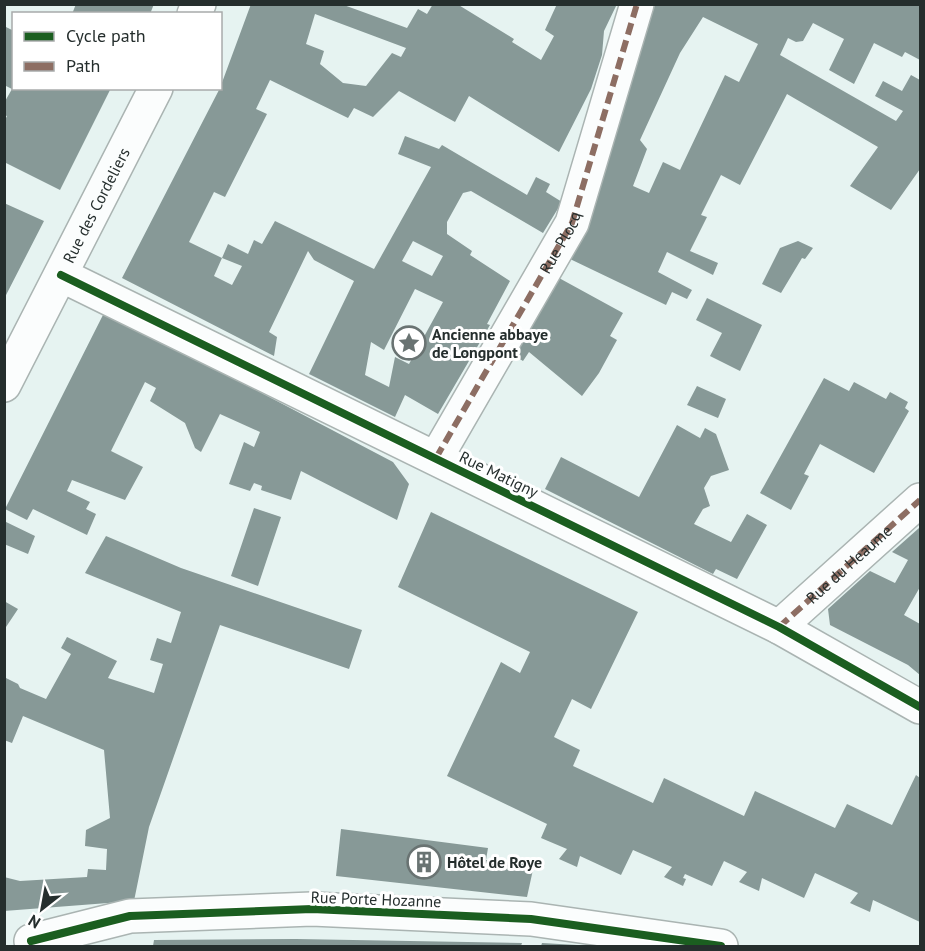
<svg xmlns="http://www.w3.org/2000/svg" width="925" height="951" viewBox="0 0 925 951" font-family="'PT Sans',sans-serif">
  <rect width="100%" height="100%" fill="#e6f3f1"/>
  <path fill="#879997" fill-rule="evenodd" d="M76,4H154L150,14H72Z
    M251,4H341L407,28L418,9L427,14L433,4H457L514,39L512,42L541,60L554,36L545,30L557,4H617L604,31L602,55L591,89L559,152L469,96L455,122L399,91L373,117L354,108L348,118L270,80L256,109L267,114L225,197L214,192L189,242L222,258L228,244L248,254L254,240L262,244L275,221L374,269L431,167L398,154L405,136L439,149L442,145L527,195L536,177L550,184L546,192L562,202L543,233L471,191L463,193L447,222V234L472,251L470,255L510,281L487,324L490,325L438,414L405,395L395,417L309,374L354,281L314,260L308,251L269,332L277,337L274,356L122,278L220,88ZM315,14L406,48L401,57L392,53L366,86L343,83L320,64L324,51L306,44ZM413,241L443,256L432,276L402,261ZM222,258L242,266L232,285L214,276ZM415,289L443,302L409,364L395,357L389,387L365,375L371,342L384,350Z
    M655,4H920V60L905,52L902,57L874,43L854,84L829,70L844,39L813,23L803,41L796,42L788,38L780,55L896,121L903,111L875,96L883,81L902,91L911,75L920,80V169L891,210L850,186L878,147L787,94L740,185L721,175L701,215L707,217L690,251L718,263L713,275L667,252L658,272L692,290L687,299L672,292L666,305L570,259L603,172ZM703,17L758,44L739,82L725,75L680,170L663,162L649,193L633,186L647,149L640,140L680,53Z
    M4,26L14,31V88H111L60,190L4,162V122L7,116L4,115V103L12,89L4,85Z
    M4,203L44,221L4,299Z
    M798,241L813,248L805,259L802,258L781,293L762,284L780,248Z
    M559,278L623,313L610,336L617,340L599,373L582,396L529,352L523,361L515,356Z
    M707,298L762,325L740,371L710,356L722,333L696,320Z
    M105,311L393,462L409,484L397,520L301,471L291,500L261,490L262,486L254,483L250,491L229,484L244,442L254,447L260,432L220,414L201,452L195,448L185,423L150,401L156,388L145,382L111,451L143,467L125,500L72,480L67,491L90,502L86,509L96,514L87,535L33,509L27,520L5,509Z
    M824,378L849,391L854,382L886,399L890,392L908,402L905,408L909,411L874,473L820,444L804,474L809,476L791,510L760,493Z
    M697,386L726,399L718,418L687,405Z
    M677,425L700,438L705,428L716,434L729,470L711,476L704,488L710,506L703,509L694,524L731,542L747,514L767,525L737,579L716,569L713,574L545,489L561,457L639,497Z
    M254,508L281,517L258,586L231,576Z
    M431,512L638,612L591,709L572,699L554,737L580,750L573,766L653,803L664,778L744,816L755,791L835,828L847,804L892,825L916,775L920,778V922L873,900L870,912L850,903L858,893L815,873L804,898L762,878L759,891L739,882L747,872L724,861L712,886L685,874L683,878L686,879L683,886L664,877L672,867L633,850L621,875L580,856L577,867L559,859L567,849L541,838L547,824L447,776L501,662L520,673L530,652L398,587Z
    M4,521L35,536L28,554L4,544Z
    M919,528L920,587L904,615L920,624V675L908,665L830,625L828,609L870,571L895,583L908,560L892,552Z
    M106,536L181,568L362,630L349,669L220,625L149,827L134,901L4,911V877L20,881L87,877L88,869L106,870L107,849L85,846L86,830L110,818L104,750L23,716L12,743L4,740V677L18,684L20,688L46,699L71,654L61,648L67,637L117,661L108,678L154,693L163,664L150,660L157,638L171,643L181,612L85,573Z
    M4,601L18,609L4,630Z
    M341,829L488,848L486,860L534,865L527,897L336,876Z
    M296,939L522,943L521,946H153L154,940Z
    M542,943L577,945V946H541Z"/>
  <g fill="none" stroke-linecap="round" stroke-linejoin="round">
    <defs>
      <g id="street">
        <path d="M194,14L199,4"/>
        <path d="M61,275L779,627L920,707"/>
        <path id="s1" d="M4,385L156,88"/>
        <path id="s2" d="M436,458L572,223L637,4"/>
        <path id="s3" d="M779,627L920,500"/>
        <path d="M31,941L130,916L312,909L531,919L721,946"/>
      </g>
    </defs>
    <use href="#street" stroke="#aab4b2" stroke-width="36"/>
    <use href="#street" stroke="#fbfdfd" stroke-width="33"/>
    <path stroke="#8d6e63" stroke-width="6" stroke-dasharray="12 6" stroke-linecap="butt" d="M436,458L572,223L637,4
      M779,627L920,500"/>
    <defs>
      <path id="cycleway" d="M61,275L779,627L920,707
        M31,941L130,916L312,909L531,919L721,946"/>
    </defs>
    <use href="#cycleway" stroke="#fff" stroke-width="11"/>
    <use href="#cycleway" stroke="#1b5e20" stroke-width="8"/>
  </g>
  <defs>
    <symbol id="sight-ring" viewBox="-11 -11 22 22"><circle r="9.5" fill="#fff" stroke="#697372" stroke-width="1.5"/><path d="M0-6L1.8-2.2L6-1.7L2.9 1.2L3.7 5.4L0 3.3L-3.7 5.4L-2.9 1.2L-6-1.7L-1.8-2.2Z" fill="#697372"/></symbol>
    <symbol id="building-ring" viewBox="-11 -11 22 22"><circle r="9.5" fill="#fff" stroke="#697372" stroke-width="1.5"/><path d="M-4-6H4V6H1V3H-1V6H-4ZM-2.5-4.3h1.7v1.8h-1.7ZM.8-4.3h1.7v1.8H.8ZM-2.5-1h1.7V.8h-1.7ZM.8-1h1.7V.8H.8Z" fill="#697372"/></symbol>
  </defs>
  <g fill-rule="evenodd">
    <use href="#sight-ring" x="390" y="324" width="38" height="38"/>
    <use href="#building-ring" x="405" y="843" width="38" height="38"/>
  </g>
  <g text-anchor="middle" stroke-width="6" stroke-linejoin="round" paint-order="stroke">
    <g font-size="16" fill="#252e2d" stroke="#fff">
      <text dy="6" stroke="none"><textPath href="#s1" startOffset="202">Rue des Cordeliers</textPath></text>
      <text dy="6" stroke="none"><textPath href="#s2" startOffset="249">Rue Plocq</textPath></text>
      <text transform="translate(499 474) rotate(26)" y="6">Rue Matigny</text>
      <text dy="6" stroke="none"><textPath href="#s3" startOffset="94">Rue du Heaume</textPath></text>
      <text transform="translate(376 899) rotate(2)" y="6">Rue Porte Hozanne</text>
    </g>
    <g font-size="16" font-weight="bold" fill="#252e2d" stroke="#fff" text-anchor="start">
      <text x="432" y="340">Ancienne abbaye<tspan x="432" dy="18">de Longpont</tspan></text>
      <text x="447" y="868">Hôtel de Roye</text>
    </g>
  </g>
  <rect width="925" height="951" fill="none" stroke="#252e2d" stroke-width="12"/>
  <rect x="12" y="12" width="210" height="78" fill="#ffffff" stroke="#a8abab" stroke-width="1.5"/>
  <rect x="24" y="32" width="30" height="9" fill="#1b5e20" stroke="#a8abab" stroke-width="1.5"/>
  <text x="66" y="42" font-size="18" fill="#252e2d">Cycle path</text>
  <rect x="24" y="62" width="30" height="9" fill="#8d6e63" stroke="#a8abab" stroke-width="1.5"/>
  <text x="66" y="72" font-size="18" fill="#252e2d">Path</text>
  <g transform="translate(42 909) rotate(211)" stroke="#ffffff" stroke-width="4.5" paint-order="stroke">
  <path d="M0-4.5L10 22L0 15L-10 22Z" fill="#252e2d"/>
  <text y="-9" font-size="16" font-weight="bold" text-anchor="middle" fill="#252e2d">N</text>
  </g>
</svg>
